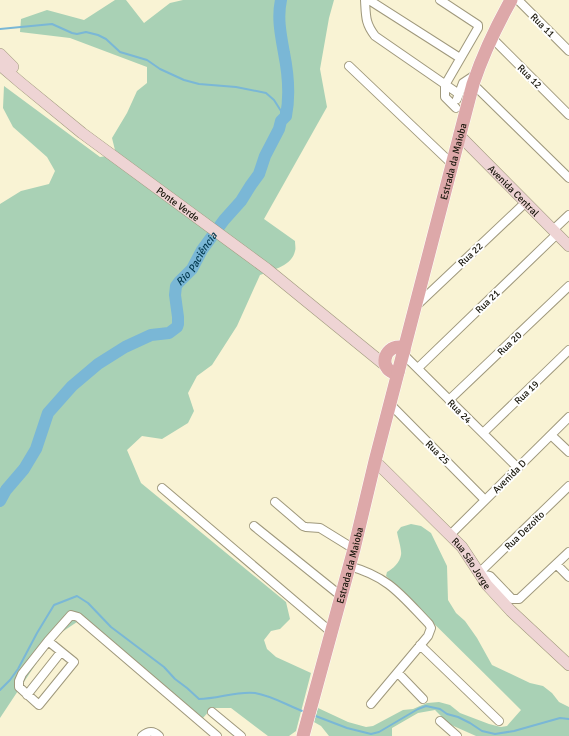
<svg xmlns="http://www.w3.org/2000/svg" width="569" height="736" viewBox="0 0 569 736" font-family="Signika,sans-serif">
  <rect width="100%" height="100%" fill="#f9f3d4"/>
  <path fill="#a9d1b5" d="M115,0H126L144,23L170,3L183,0H334L329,18L320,69L327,107L264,219L295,241C295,244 296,249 295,251C292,266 272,270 260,275L237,326L212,365L197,376L188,393L194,411L188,423L162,439L142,436L127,450L141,483L286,602L290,619L280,629L271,631L264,640L267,649L276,657L311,673L296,731L289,736H268L231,708H212L202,719L101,631L83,618L53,638L0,718V204L21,191L49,184L55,171L47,157L13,127L3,108L4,86L100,157L115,155V150L112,138L127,113L137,91L147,83V67L70,38L20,32L21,19L47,10L84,20Z
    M411,524L421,526L431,533L447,566L448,600L456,613L465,621L477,638L492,665L530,683L543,686L552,693L559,702L569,707V736H476L449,724L435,710L418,713L392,728V736H329L321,726L314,722L318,708L348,722L366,727L373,726L403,710L413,709L427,703L439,702L450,705L460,713L489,724L501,727L507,726L521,710L386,576L387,572C393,569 400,562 401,555C402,550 398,538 397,532L401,527Z"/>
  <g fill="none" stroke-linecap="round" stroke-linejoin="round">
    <path stroke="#7ab7d6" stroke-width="2" d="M0,29L52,24L72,33L77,34L86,32L98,35L106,39L120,52L147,60L160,69L184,80L199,84L236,87L266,93L274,100L281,111V121
      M0,690L10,680L18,669L37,633L54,605L77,596L88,603L111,627L164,667L175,679L187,688L199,699C218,699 236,691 255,693C273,696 288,706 305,712
      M313,715L347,728L371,734L379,732L418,709L426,706L440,709L447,714L458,717L470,723L482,731L495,734L514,731L560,718L569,719"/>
    <path stroke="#7ab7d6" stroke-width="12" id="s1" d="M0,501L6,490L24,469L36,449L48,413L72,386L98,364L125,347L151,335L169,333L177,327L178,324V317L175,295L176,286L179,282L192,269L202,250L224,220L241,201L251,185L259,174L265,156L279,129L281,121L286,116C290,96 288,73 284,53C281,36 277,18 281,0"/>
    <defs>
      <path id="street" d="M365,0C366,16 365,23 375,36L459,94
        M369,0L460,58
        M440,0L478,25V28L445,85V97L456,108
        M518,0L569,51
        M491,37L569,115
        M349,66L451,163
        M473,84L569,178
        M457,99L463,83L475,75
        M553,230L569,215
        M417,305L526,202
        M403,354L518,468
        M418,368L557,234
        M449,400L569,286
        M390,404L485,500
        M483,433L569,350
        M551,435L569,452
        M162,488L331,632
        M275,502L303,526L306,527L320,528L354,549
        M254,526L341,596
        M450,535L569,417
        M556,564L569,577
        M349,566C389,577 401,595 429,624L431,628L428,636L371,704
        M479,573L569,486
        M479,573L490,576L512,599H519L569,552
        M48,641L74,662L39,705L19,687V681L22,674L48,641L71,615L78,617L217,736
        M420,645L499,721
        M398,673L423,699
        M27,695L61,652
        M212,712L241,736
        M440,721L457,736
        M142,736C148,731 153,730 159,736"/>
      <g id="secondary">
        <path d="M0,54L13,67"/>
        <path id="s2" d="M0,65L21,83L82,133L267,269L386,366"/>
        <path id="s3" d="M459,135L569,246"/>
        <path id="s4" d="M375,461L462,547L487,585L511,611L569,665"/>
      </g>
      <g id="primary">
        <path d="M398,372L394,373C379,368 384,347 399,347L404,351"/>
        <path id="s5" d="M303,736L354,549L375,461L473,84C483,54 496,27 511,0"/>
      </g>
    </defs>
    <use href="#street" stroke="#9f987c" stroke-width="10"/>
    <use href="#secondary" stroke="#9f987c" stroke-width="12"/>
    <use href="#primary" stroke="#fff" stroke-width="14"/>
    <use href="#street" stroke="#fff" stroke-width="8"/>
    <use href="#secondary" stroke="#eed4d4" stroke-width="11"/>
    <use href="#primary" stroke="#dda8a9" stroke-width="13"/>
  </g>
  <g text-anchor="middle" stroke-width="4" stroke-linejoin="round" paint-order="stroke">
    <g font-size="10" fill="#18160b" stroke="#fff">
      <text transform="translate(543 25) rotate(45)" y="4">Rua 11</text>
      <text transform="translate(530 76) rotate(45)" y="4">Rua 12</text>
      <text dy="4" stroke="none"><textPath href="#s5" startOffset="594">Estrada da Maioba</textPath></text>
      <text dy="4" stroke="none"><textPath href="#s3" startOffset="78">Avenida Central</textPath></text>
      <text dy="4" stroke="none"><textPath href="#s2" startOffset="226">Ponte Verde</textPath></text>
      <text transform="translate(470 254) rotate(-43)" y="4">Rua 22</text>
      <text transform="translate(487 301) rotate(-44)" y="4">Rua 21</text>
      <text transform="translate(509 343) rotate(-44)" y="4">Rua 20</text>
      <text transform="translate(526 392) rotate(-44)" y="4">Rua 19</text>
      <text transform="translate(460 411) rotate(45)" y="4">Rua 24</text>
      <text transform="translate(438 452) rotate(45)" y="4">Rua 25</text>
      <text transform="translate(509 476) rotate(-45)" y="4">Avenida D</text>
      <text transform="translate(524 530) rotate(-44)" y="4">Rua Dezoito</text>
      <text dy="4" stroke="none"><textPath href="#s4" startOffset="141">Rua São Jorge</textPath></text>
      <text dy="4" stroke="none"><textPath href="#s5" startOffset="177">Estrada da Maioba</textPath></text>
    </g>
    <g font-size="11" font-style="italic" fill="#033a50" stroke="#fff">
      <text dy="4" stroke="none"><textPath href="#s1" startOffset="336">Rio Paciência</textPath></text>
    </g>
  </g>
</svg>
